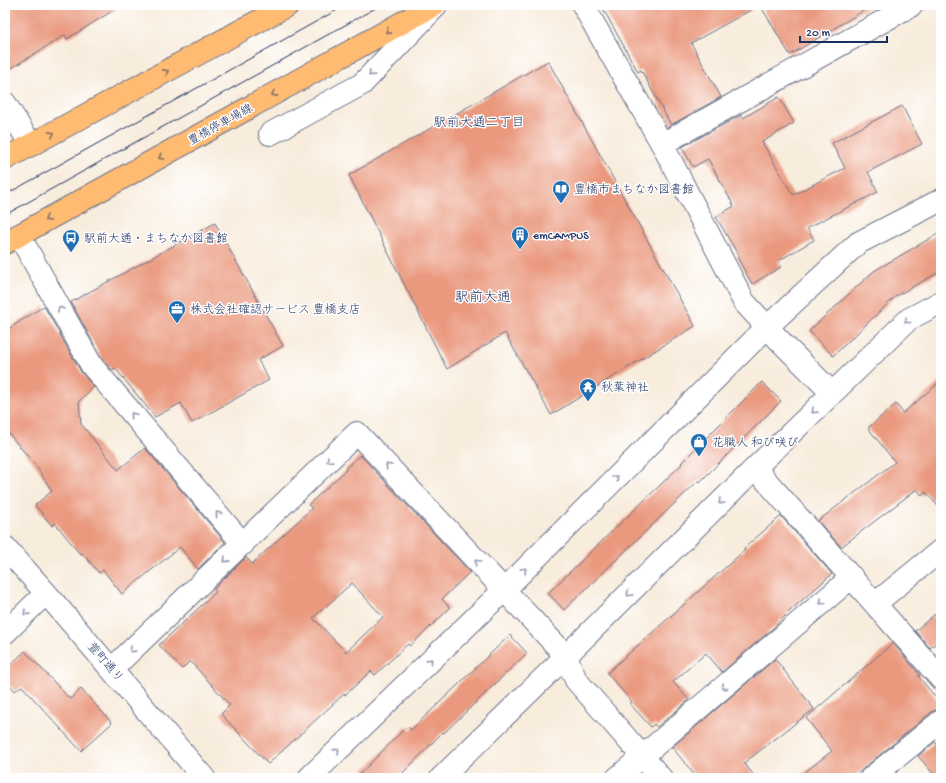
<svg xmlns="http://www.w3.org/2000/svg" width="946" height="783" viewBox="0 0 946 783" font-family="'Gochi Hand','Klee One',sans-serif">
  <rect width="100%" height="100%" fill="#fff"/>
  <filter id="ink" filterUnits="userSpaceOnUse"><feTurbulence type="fractalNoise" baseFrequency=".025" numOctaves="2"/><feDisplacementMap in="SourceGraphic" scale="8" xChannelSelector="R" yChannelSelector="G"/><feConvolveMatrix kernelMatrix="1 2 1 2 8 2 1 2 1" color-interpolation-filters="sRGB"/></filter>
  <filter id="wash" filterUnits="userSpaceOnUse"><feTurbulence type="fractalNoise" baseFrequency=".012" numOctaves="4" result="noise"/><feDisplacementMap in="SourceGraphic" scale="16" xChannelSelector="R" yChannelSelector="G"/><feGaussianBlur stdDeviation="0.9" result="paint"/><feColorMatrix in="noise" values="0 0 0 0 0 0 0 0 0 0 0 0 0 0 0 0 0 1.4 0 .05"/><feComposite in="paint" operator="in"/></filter>
  <g filter="url(#wash)">
    <rect width="100%" height="100%" fill="#f8ecdc"/>
    <g id="blocks">
      <path fill="#ea997e" fill-rule="evenodd" d="M5,5H122L67,39L65,35L5,72Z
        M601,5H760L691,43L721,97L671,125L641,70L638,72Z
        M760,5H873L790,55Z
        M548,61L695,326L551,415L505,333L447,369L349,175Z
        M779,97L794,123L762,142L793,195L845,168L832,143L902,106L922,144L868,172L878,192L807,228L814,240L778,261L781,267L752,284L737,257L739,256L716,217L734,206L708,159L693,167L682,147L741,115L743,118Z
        M215,223L283,346L258,360L269,380L192,423L181,403L155,417L115,368L112,370L102,359L71,302Z
        M941,232V271L896,296L833,356L809,331L874,271Z
        M44,306L81,372L94,387L79,401L81,424L118,470L145,448L225,542L198,569L180,547L122,594L103,570L99,573L82,553L80,554L55,523L52,526L35,505L52,491L36,466L5,429V331Z
        M941,381V510L926,492L922,496L917,489L841,547L818,521L895,462L868,428L896,404L903,413Z
        M762,382L781,401L700,482L698,481L564,610L548,593L682,464L681,463Z
        M360,455L470,572L442,599L450,608L410,646L408,644L375,675L371,671L345,695L344,694L268,764L221,714L230,705L190,661L182,669L159,645L216,592L214,589L246,557L252,564L312,508L308,505L346,470L345,469ZM352,583L383,617L346,652L313,618Z
        M781,516L832,574L792,609L771,630L722,672L706,653L673,682L689,700L657,727L654,724L651,727L630,704L632,702L607,673L745,550L744,548Z
        M941,609V639L930,648L915,631Z
        M510,635L527,653L444,733L443,732L398,778H356L407,726L411,730Z
        M893,643L920,675L918,676L941,704V709L933,711L852,778H797L832,751L806,718Z
        M25,651L70,699L81,689L112,723L81,751L22,686L15,691L5,680V670Z
        M775,659L814,709L744,763L756,778H697L672,747Z
        M935,742L941,748V778H937L918,756Z"/>
    </g>
  </g>
  <g filter="url(#ink)">
    <use href="#blocks" fill-opacity="0" stroke="#68718a" stroke-width="1"/>
    <g fill="none" stroke-linecap="round" stroke-linejoin="round">
      <defs>
        <path id="minor" d="M583,5L662,144L744,302L782,343L832,393
          M5,103L31,145
          M270,134L362,84L435,7
          M662,144L912,5
          M19,235L92,366L243,544
          M755,468L941,679
          M5,547L46,593L204,778
          M876,603L941,550
          M5,633L46,593
          M112,669L357,433L566,656L576,680L661,778
          M309,778L504,590L767,327L858,243L941,200
          M441,778L566,656L755,468L909,319L941,302
          M617,778L852,577
          M871,778L941,721"/>
        <path id="major" d="M5,159L288,5
          M5,243L434,5"/>
      </defs>
      <use href="#minor" stroke="#68718a" stroke-width="24"/>
      <use href="#major" stroke="#68718a" stroke-width="24"/>
      <use href="#minor" stroke="#fff" stroke-width="22"/>
      <use href="#major" stroke="#ffbb71" stroke-width="22"/>
      <path stroke="#1b2f5e" stroke-width="1" d="M5,195L346,5
        M5,215L381,5"/>
    </g>
    <defs><path id="oneway-chevron" d="M-2-3.5L2.5 0L-2 3.5" fill="none" stroke-width="1.6" stroke-linecap="round" stroke-linejoin="round"/></defs>
    <g stroke="#826e67">
      <use href="#oneway-chevron" transform="translate(388 31) rotate(151)"/>
      <use href="#oneway-chevron" transform="translate(166 72) rotate(-29)"/>
      <use href="#oneway-chevron" transform="translate(274 94) rotate(151)"/>
      <use href="#oneway-chevron" transform="translate(52 134) rotate(-29)"/>
      <use href="#oneway-chevron" transform="translate(161 157) rotate(151)"/>
      <use href="#oneway-chevron" transform="translate(47 219) rotate(151)"/>
    </g>
    <g stroke="#8d97ae">
      <use href="#oneway-chevron" transform="translate(371 74) rotate(134)"/>
      <use href="#oneway-chevron" transform="translate(60 309) rotate(-119)"/>
      <use href="#oneway-chevron" transform="translate(907 321) rotate(141)"/>
      <use href="#oneway-chevron" transform="translate(814 411) rotate(136)"/>
      <use href="#oneway-chevron" transform="translate(133 415) rotate(-130)"/>
      <use href="#oneway-chevron" transform="translate(329 460) rotate(136)"/>
      <use href="#oneway-chevron" transform="translate(388 466) rotate(-133)"/>
      <use href="#oneway-chevron" transform="translate(616 478) rotate(-45)"/>
      <use href="#oneway-chevron" transform="translate(721 502) rotate(135)"/>
      <use href="#oneway-chevron" transform="translate(218 514) rotate(-130)"/>
      <use href="#oneway-chevron" transform="translate(226 560) rotate(136)"/>
      <use href="#oneway-chevron" transform="translate(477 562) rotate(-133)"/>
      <use href="#oneway-chevron" transform="translate(524 570) rotate(-45)"/>
      <use href="#oneway-chevron" transform="translate(629 594) rotate(135)"/>
      <use href="#oneway-chevron" transform="translate(822 602) rotate(139)"/>
      <use href="#oneway-chevron" transform="translate(26 613) rotate(136)"/>
      <use href="#oneway-chevron" transform="translate(132 650) rotate(136)"/>
      <use href="#oneway-chevron" transform="translate(430 661) rotate(-44)"/>
      <use href="#oneway-chevron" transform="translate(724 687) rotate(139)"/>
      <use href="#oneway-chevron" transform="translate(337 751) rotate(-44)"/>
    </g>
  </g>
  <defs>
    <symbol id="library-pin" viewBox="-11 -11 22 30"><path d="M0 17L-7.5 6A9.5 9.5 0 1 1 7.5 6Z" fill="#1f6fb2" stroke="#fff"/><path d="M-6-4Q-3-5.5-.7-3.5V5Q-3 3-6 4ZM6-4Q3-5.5 .7-3.5V5Q3 3 6 4Z" fill="#fff"/></symbol>
    <symbol id="building-pin" viewBox="-11 -11 22 30"><path d="M0 17L-7.5 6A9.5 9.5 0 1 1 7.5 6Z" fill="#1f6fb2" stroke="#fff"/><path d="M-4-6H4V6H1V3H-1V6H-4ZM-2.5-4.3h1.7v1.8h-1.7ZM.8-4.3h1.7v1.8H.8ZM-2.5-1h1.7V.8h-1.7ZM.8-1h1.7V.8H.8Z" fill="#fff"/></symbol>
    <symbol id="bus-pin" viewBox="-11 -11 22 30"><path d="M0 17L-7.5 6A9.5 9.5 0 1 1 7.5 6Z" fill="#1f6fb2" stroke="#fff"/><path d="M-5-6H5V4H4V6H2V4H-2V6H-4V4H-5ZM-3.5-4V0h7V-4ZM-3.5 1.2v1.5H-2V1.2ZM2 1.2v1.5H3.5V1.2Z" fill="#fff"/></symbol>
    <symbol id="office-pin" viewBox="-11 -11 22 30"><path d="M0 17L-7.5 6A9.5 9.5 0 1 1 7.5 6Z" fill="#1f6fb2" stroke="#fff"/><path d="M-6-3h4V-5.5h4V-3h4V5H-6ZM-1-4.5V-3h2v-1.5ZM-6 0V1H6V0Z" fill="#fff"/></symbol>
    <symbol id="temple-pin" viewBox="-11 -11 22 30"><path d="M0 17L-7.5 6A9.5 9.5 0 1 1 7.5 6Z" fill="#1f6fb2" stroke="#fff"/><path d="M0-6L5-2H3V0L6.5 2.5H4V6H1.5V3h-3V6H-4V2.5H-6.5L-3 0V-2H-5Z" fill="#fff"/></symbol>
    <symbol id="shop-pin" viewBox="-11 -11 22 30"><path d="M0 17L-7.5 6A9.5 9.5 0 1 1 7.5 6Z" fill="#1f6fb2" stroke="#fff"/><path d="M-5-2.5h2.3a2.7 3.5 0 0 1 5.4 0H5L5.5 6h-11ZM-1.5-2.5h3a1.5 2.3 0 0 0-3 0Z" fill="#fff"/></symbol>
  </defs>
  <g fill-rule="evenodd">
    <use href="#library-pin" x="551" y="179" width="20" height="27"/>
    <use href="#building-pin" x="510" y="225" width="20" height="27"/>
    <use href="#bus-pin" x="61" y="228" width="20" height="27"/>
    <use href="#office-pin" x="167" y="299" width="20" height="27"/>
    <use href="#temple-pin" x="578" y="377" width="20" height="27"/>
    <use href="#shop-pin" x="689" y="432" width="20" height="27"/>
  </g>
  <g text-anchor="middle" stroke-width="3" stroke-linejoin="round" paint-order="stroke">
    <g font-size="12" fill="#1b2f5e" stroke="#fff">
      <text transform="translate(220 124) rotate(-29)" y="4">豊橋停車場線</text>
      <text transform="translate(106 662) rotate(49)" y="4">萱町通り</text>
    </g>
    <g font-size="12" fill="#1b2f5e" stroke="#fff" text-anchor="start">
      <text x="574" y="193">豊橋市まちなか図書館</text>
      <text x="533" y="239">emCAMPUS</text>
      <text x="84" y="242">駅前大通・まちなか図書館</text>
      <text x="190" y="313">株式会社確認サービス 豊橋支店</text>
      <text x="601" y="391">秋葉神社</text>
      <text x="712" y="446">花職人 和び咲び</text>
    </g>
    <g font-size="13" fill="#1b2f5e" stroke="#fff">
      <text x="479" y="126">駅前大通二丁目</text>
    </g>
    <g font-size="14" fill="#1b2f5e" stroke="#fff">
      <text x="483" y="301">駅前大通</text>
    </g>
  </g>
  <rect width="946" height="783" fill="none" stroke="#fff" stroke-width="20"/>
  <path d="M800 36v6h87v-6" fill="none" stroke="#1b2f5e" stroke-width="2"/>
  <text x="806" y="36" font-size="12" fill="#1b2f5e" stroke="#ffffff" stroke-width="3" paint-order="stroke">20 m</text>
</svg>
